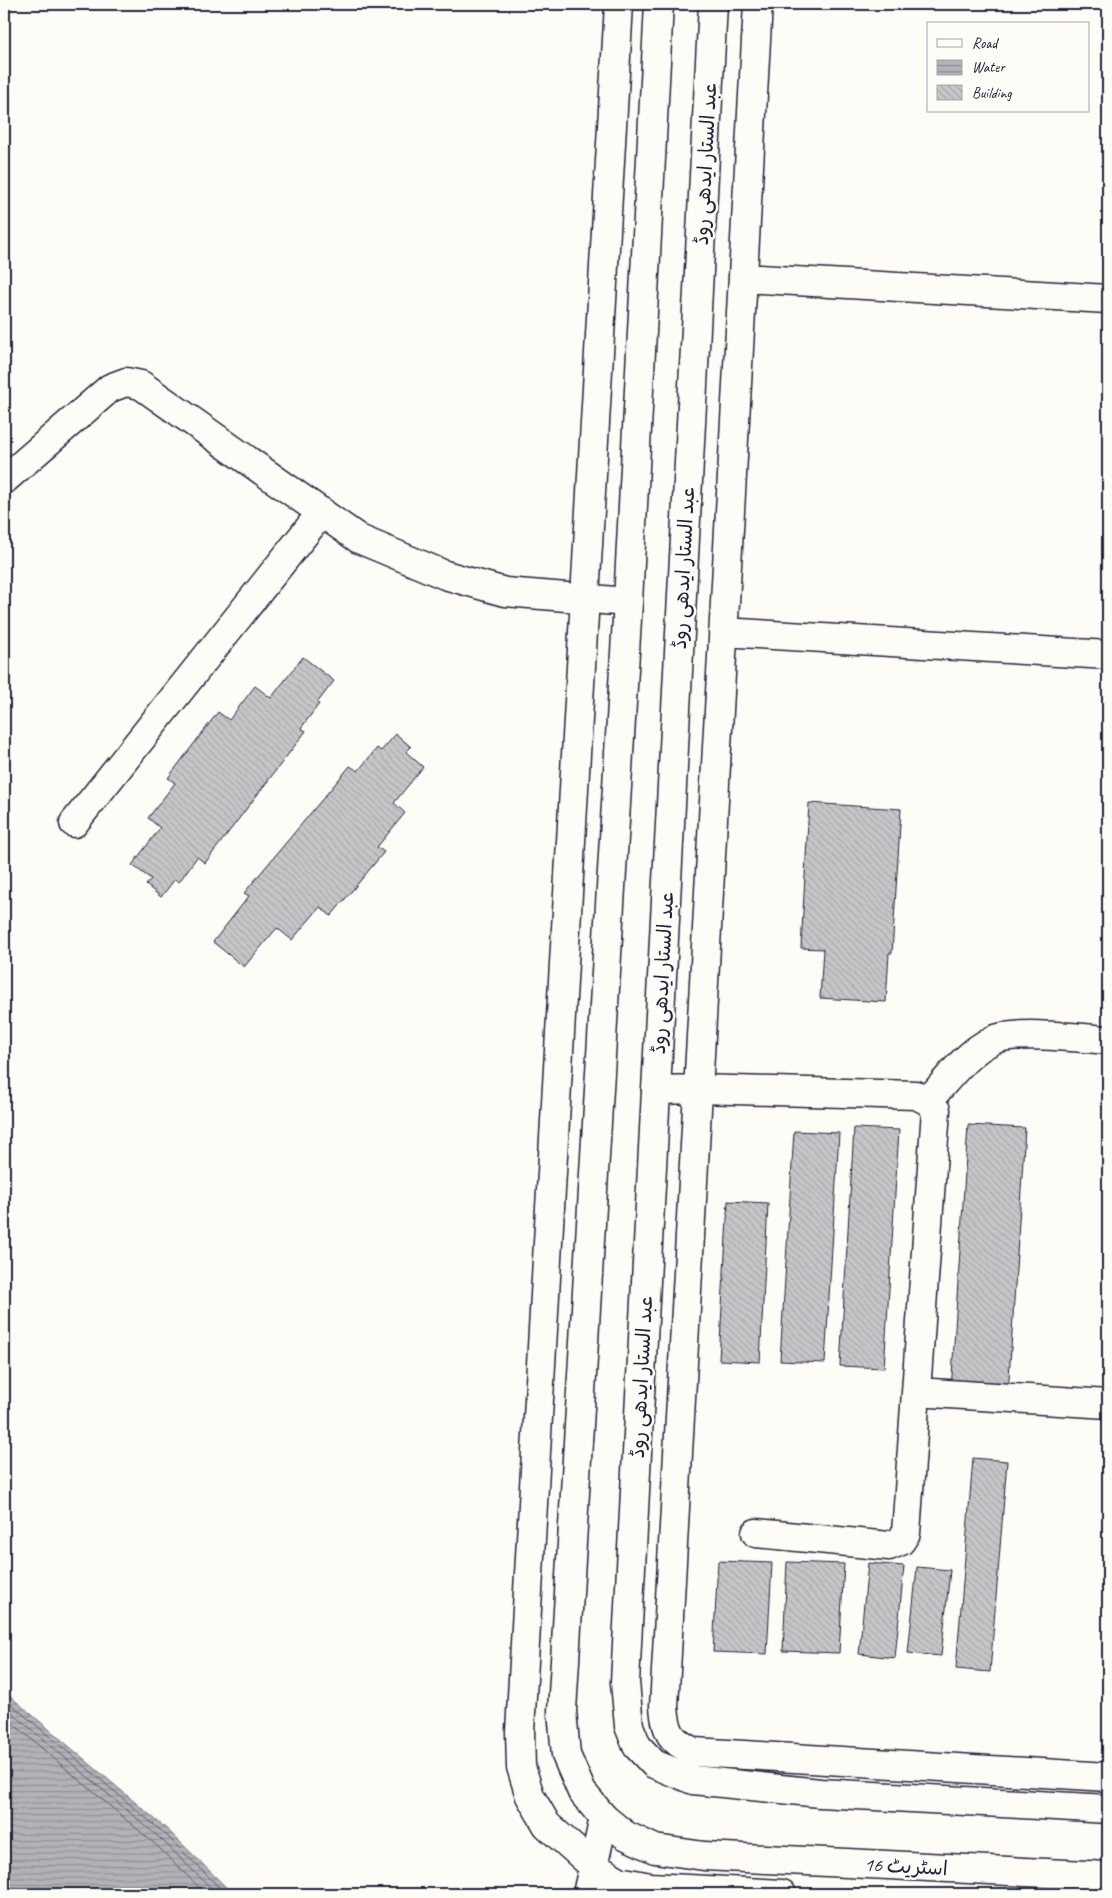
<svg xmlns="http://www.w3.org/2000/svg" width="1112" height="1898" viewBox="0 0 1112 1898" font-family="Caveat,'Playpen Sans Arabic',sans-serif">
  <defs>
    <pattern id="water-rules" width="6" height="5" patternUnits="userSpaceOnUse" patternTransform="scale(1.25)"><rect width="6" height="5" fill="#b2b2b7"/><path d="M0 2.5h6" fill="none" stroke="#909096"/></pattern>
    <pattern id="building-back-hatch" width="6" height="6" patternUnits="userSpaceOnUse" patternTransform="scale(1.25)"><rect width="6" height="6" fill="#c6c6c8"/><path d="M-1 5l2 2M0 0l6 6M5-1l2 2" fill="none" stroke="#aaaaad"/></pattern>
  </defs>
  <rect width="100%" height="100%" fill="#fdfcf7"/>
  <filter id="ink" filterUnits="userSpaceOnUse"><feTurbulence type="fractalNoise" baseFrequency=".02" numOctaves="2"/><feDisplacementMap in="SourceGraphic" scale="10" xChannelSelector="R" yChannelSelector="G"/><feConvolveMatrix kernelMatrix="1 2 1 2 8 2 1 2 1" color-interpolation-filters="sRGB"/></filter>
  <g filter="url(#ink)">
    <path fill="url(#water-rules)" stroke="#787885" d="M4,1691L169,1831L233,1894H4Z"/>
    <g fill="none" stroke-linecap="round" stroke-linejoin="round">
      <path stroke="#5c5c6d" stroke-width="1" d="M4,1698L166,1835L226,1894
        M4,1706L161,1839L217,1894
        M4,1716L156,1845L206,1894"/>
    </g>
    <path fill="url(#building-back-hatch)" stroke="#22223b" d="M303,657L334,681L317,703L319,704L301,728L306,731L205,863L197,857L179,882L175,879L161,897L146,885L151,879L132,865L160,828L148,818L175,783L168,778L218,712L229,720L255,686L271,698Z
      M396,734L411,747L406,752L423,767L394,803L405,813L377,847L384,852L331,916L320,907L292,940L277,928L244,967L213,942L249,896L244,893L350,766L358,771L377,748L381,751Z
      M809,803L901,809L892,953H889L886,1002L820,998L823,949L801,948Z
      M968,1125L1025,1128L1008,1395L951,1391Z
      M854,1128L899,1130L884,1368L840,1366Z
      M794,1131L839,1133L825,1363L780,1361Z
      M728,1201L768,1203L760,1362L719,1360Z
      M973,1458L1007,1461L990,1672L956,1669Z
      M718,1561L772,1563L767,1654L713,1652Z
      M787,1562L844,1564L839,1653L783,1651Z
      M868,1563L904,1566L895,1658L859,1654Z
      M917,1567L950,1570L941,1656L908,1653Z"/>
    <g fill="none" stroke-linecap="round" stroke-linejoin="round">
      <defs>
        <path id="minor" d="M619,4L520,1731L521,1767L530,1796L547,1825L593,1866L619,1881L650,1887L782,1894
          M758,4L664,1707C666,1733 671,1741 694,1752L1108,1777
          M743,278L1108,299
          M4,480L110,388L126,382L141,385L359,539L445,575L505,592L628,602
          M723,632L1108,655
          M74,823L322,512
          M656,1090L698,1089L916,1095L928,1101L936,1110L906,1533L901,1541L889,1546L756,1533
          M928,1101C947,1080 967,1052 993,1040C1014,1030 1082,1038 1108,1040
          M916,1392L1108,1404
          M587,1894L604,1818"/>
        <path id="major" d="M659,4L628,602L562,1711L566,1755L582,1792L604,1818L625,1835L655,1849L704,1856L1108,1876
          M713,4L625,1682L629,1726L637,1746L654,1764L693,1780L820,1793L1108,1809"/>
      </defs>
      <use href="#minor" stroke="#22223b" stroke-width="31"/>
      <use href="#major" stroke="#22223b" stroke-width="31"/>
      <use href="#minor" stroke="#fdfcf7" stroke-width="28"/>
      <use href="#major" stroke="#fdfcf7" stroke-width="28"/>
    </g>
  </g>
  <g text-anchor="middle" stroke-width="5" stroke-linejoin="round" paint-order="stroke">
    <g font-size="20" fill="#22223b" stroke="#fdfcf7">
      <text transform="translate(705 164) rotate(-87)" y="7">عبد الستار ایدھی روڈ</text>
      <text transform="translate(683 568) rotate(-87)" y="7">عبد الستار ایدھی روڈ</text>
      <text transform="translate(662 973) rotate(-87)" y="7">عبد الستار ایدھی روڈ</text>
      <text transform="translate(641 1377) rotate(-87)" y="7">عبد الستار ایدھی روڈ</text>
      <text transform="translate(906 1866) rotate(3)" y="7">اسٹریٹ 16</text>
    </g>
  </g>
  <rect width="1112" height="1898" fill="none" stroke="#fdfcf7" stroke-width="20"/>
  <rect x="10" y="10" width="1092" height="1878" fill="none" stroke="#22223b" stroke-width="2" filter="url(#ink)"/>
  <rect x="927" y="22" width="162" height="90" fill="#fdfcf7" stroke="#a5a5ac"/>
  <rect x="937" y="39" width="25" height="8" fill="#fdfcf7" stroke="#a5a5ac"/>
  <text x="972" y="48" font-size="15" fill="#22223b">Road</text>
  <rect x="937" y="60" width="25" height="15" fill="url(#water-rules)" stroke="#a5a5ac"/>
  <text x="972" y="72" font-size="15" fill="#22223b">Water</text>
  <rect x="937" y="85" width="25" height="15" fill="url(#building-back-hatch)" stroke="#a5a5ac"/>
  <text x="972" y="98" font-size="15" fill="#22223b">Building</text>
</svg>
